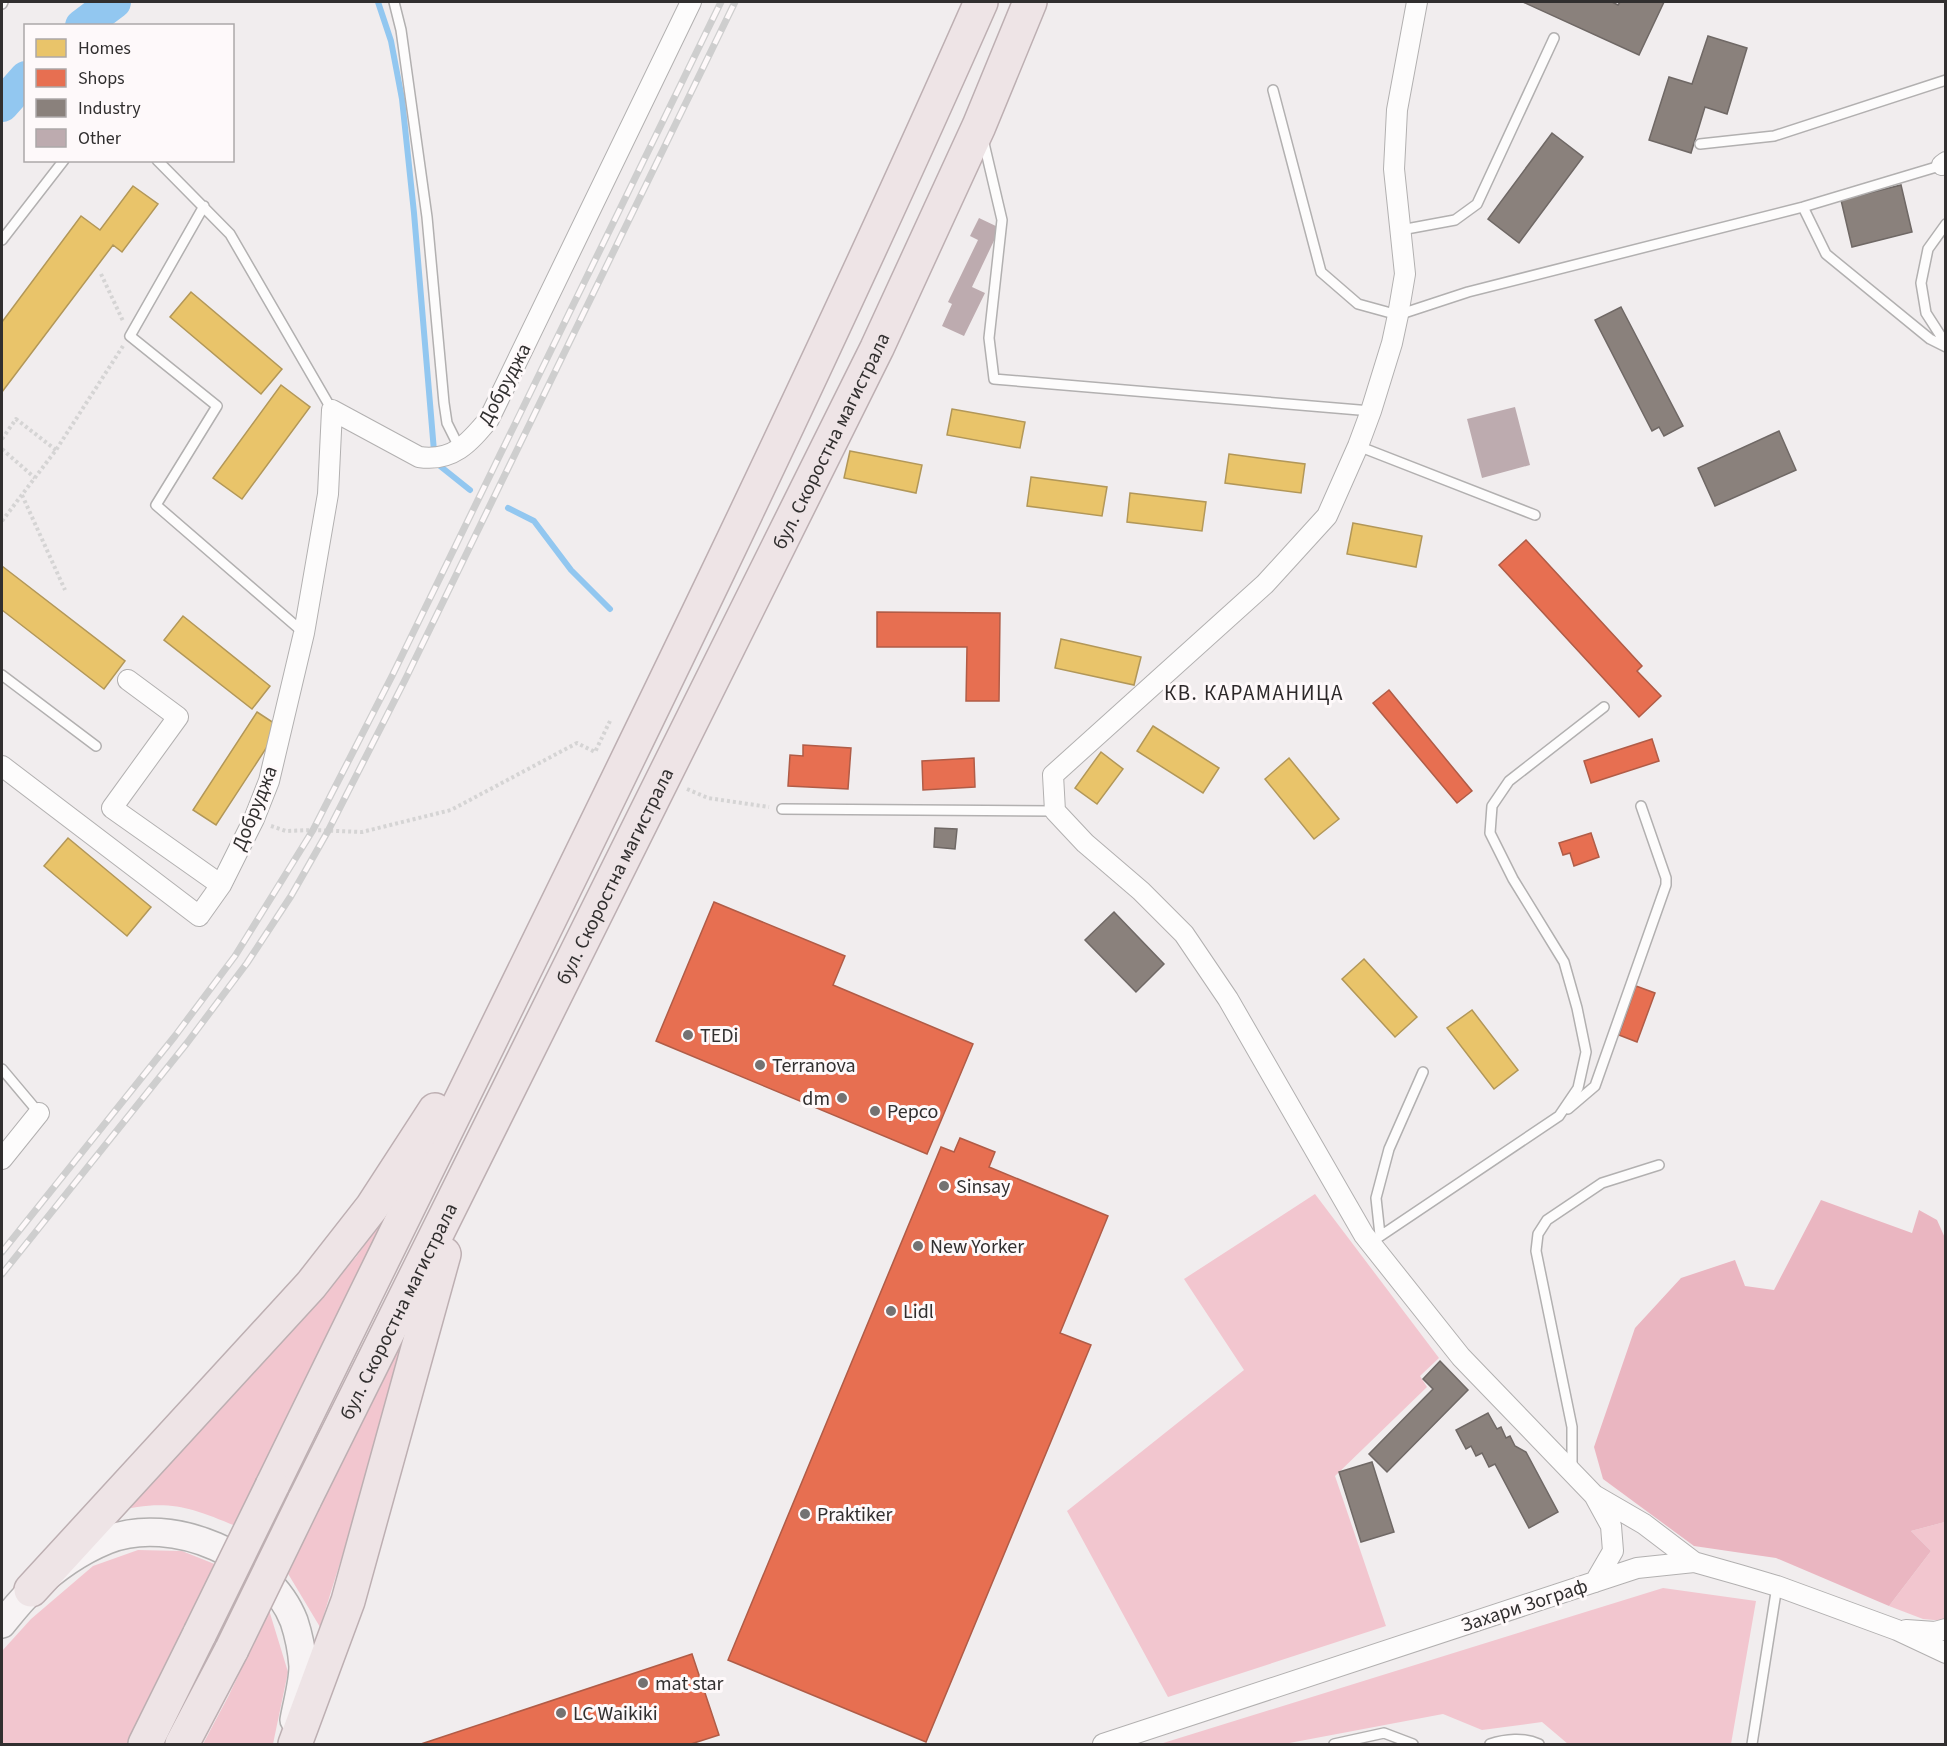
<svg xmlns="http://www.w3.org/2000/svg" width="1947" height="1746" viewBox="0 0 1947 1746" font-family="'Source Sans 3',sans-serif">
  <rect width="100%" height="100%" fill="#f1edee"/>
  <path fill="#f2c6cf" d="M402,1193L236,1526C185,1505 166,1499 111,1512L237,1388L306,1315L356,1257Z
    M1315,1194L1439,1358L1420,1376L1427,1387L1335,1476L1386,1626L1168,1697L1067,1511L1244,1370L1184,1279Z
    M427,1284L320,1627L287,1572Z
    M1945,1522V1621L1923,1619L1889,1606L1931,1551L1911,1531Z
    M138,1550L182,1551L217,1565L130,1744H2V1651L31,1619L93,1566Z
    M1663,1588L1756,1601L1731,1744H1568L1542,1722L1482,1730L1443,1714L1284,1744H1160Z
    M269,1610L288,1672L273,1744H203L229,1695Z"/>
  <path fill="#eab6c1" d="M1821,1200L1912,1233L1919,1210L1937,1220L1945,1238V1522L1911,1531L1931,1551L1889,1606L1776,1558L1694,1546L1603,1479L1594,1447L1635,1328L1681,1278L1735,1260L1745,1286L1774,1290Z"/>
  <path fill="#e9c46a" stroke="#b29758" stroke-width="1.5" d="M133,186L158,204L122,252L113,245L2,392V322L81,216L100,230Z
    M191,292L282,369L261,394L170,317Z
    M281,385L310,407L242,499L213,478Z
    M952,409L1025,422L1020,448L947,435Z
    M850,451L922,465L916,493L844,478Z
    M1229,454L1305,464L1301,493L1225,483Z
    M1031,477L1107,487L1102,516L1027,506Z
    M1130,493L1206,502L1202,531L1127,522Z
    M1353,523L1422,536L1416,567L1347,554Z
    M2,566L125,661L104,689L2,610Z
    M183,616L270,686L252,709L164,640Z
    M1061,639L1141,657L1134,685L1055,668Z
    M257,712L280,727L216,825L193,810Z
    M1153,726L1219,768L1203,793L1137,751Z
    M1101,752L1123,769L1097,804L1075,788Z
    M1289,758L1339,819L1314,839L1265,779Z
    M68,838L151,907L127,936L44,866Z
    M1364,959L1417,1017L1395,1037L1342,979Z
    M1472,1010L1518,1070L1494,1089L1447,1028Z"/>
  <path fill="#e76f51" stroke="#b05c47" stroke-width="1.5" d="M1526,540L1642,666L1637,671L1661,696L1639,717L1499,565Z
    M877,612L1000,613L999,701H966L967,647H877Z
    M1389,690L1472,791L1457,803L1373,703Z
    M1652,739L1659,761L1591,783L1584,761Z
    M803,745L851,748L848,789L788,786L790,755L803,756Z
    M974,758L975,787L923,790L922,761Z
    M1591,833L1599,857L1574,866L1570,853L1563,855L1559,843Z
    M714,902L845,956L833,985L973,1044L927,1154L656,1041Z
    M1636,986L1655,993L1637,1042L1619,1035Z
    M960,1138L995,1152L989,1167L1108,1216L1060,1333L1091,1345L926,1742L728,1660L941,1147L954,1152Z
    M692,1654L719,1735L691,1744H421Z"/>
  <path fill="#8a817c" stroke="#6f6865" stroke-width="1.5" d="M1523,2H1612L1618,5L1620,2H1664L1639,55Z
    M1708,36L1747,48L1727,114L1705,107L1691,153L1649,140L1669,77L1692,84Z
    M1552,133L1583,157L1519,243L1488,219Z
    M1901,185L1912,232L1852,247L1841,200Z
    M1621,307L1683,426L1664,436L1659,427L1652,431L1595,320Z
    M1779,431L1796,470L1715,506L1698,468Z
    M935,828L957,829L955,849L934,847Z
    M1114,912L1164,964L1136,992L1085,940Z
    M1440,1361L1468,1390L1387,1472L1369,1454L1433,1389L1423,1379Z
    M1488,1413L1497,1429L1501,1427L1506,1438L1510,1436L1515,1446L1526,1452L1558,1512L1529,1528L1495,1464L1489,1467L1482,1453L1476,1456L1471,1446L1466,1449L1456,1430Z
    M1372,1462L1394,1532L1361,1542L1339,1472Z"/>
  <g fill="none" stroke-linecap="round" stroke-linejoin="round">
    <path stroke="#92c7f0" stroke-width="6" d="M378,2L391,41L402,99L414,213L434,451L440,466L470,490
      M508,508L534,521L571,570L610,609"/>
    <path stroke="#92c7f0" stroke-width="34" d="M82,26L114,2
      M2,105L26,78"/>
  </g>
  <path fill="#bdabaf" d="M979,218L1000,228L972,287L985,293L964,336L942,326L952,304L948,302L978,240L970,236Z
    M1515,407L1530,465L1482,478L1467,419Z"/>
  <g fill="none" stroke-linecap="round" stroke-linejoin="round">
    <defs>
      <path id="service" d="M394,2L401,30L427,217L444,403L447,423L460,449
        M2,4L3,2
        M1273,90L1321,272L1358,304L1398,315L1468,292L1803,207L1943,165
        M983,139L1002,220L989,338L994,379L1371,411
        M1700,144L1774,136L1946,80
        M157,160L230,234L332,410
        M204,206L130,336L217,406L156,505L304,633
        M1803,207L1826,254L1930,339L1946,347
        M1946,224L1928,249L1921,283L1926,313L1946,344
        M1401,230L1455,220L1477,204L1554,38
        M2,240L64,160
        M1358,446L1535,515
        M2,675L96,746
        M782,809L1055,811
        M2,1069L39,1113
        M1568,1109L1595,1086L1666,885V878L1641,806
        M1380,1235L1376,1198L1389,1149L1423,1072
        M1370,1243L1559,1116L1578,1088L1586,1052L1577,1008L1564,962L1513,879L1490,833L1492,806L1509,781L1604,707
        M1572,1469V1427L1536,1251L1538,1234L1547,1220L1602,1183L1659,1165
        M1334,1744L1384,1733L1413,1744
        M1490,1744C1505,1739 1524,1737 1539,1744
        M1752,1744L1777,1586"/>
      <path id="minor" d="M1417,2L1397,110L1394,169L1405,274L1398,315L1392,343L1371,411L1358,446L1327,516L1265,584L1053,775L1055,811L1085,843L1141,891L1184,934L1228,999L1364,1235L1461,1357L1594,1495L1644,1524L1694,1562
        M1942,165L1946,162
        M128,680L178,717L112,808L221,885
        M2,766L199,916L221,885L254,819L269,781L304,633L328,494L332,410L419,457C453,462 469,443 489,419L691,2
        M2,1159L39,1113
        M1594,1495L1611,1526L1613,1551L1595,1582
        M1906,1630L1935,1632L1946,1629
        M1103,1744L1637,1568L1694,1562L1740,1575L1777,1586L1897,1630L1946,1653"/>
      <path id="secondary" d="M2,1624C11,1613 21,1600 32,1590C53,1570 80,1551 107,1540C172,1514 269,1556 294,1621C298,1633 302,1653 303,1666C303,1683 297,1703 294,1720"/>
      <g id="trunk">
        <path d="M272,1486C512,993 760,503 981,2"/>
        <path id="s1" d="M304,1501L877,348L979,126L1030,2"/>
        <path d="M31,1590L311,1285L372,1207L435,1110"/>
        <path d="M145,1744L200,1633"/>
        <path d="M182,1744L232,1649"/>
        <path d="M295,1744L348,1601L444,1254"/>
      </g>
    </defs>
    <use href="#service" stroke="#b2b0b0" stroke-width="12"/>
    <use href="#minor" stroke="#b2b0b0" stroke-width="22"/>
    <use href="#secondary" stroke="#b2b0b0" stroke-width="30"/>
    <use href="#trunk" stroke="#bdafb2" stroke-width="36"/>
    <path stroke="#d5d4d4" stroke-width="4" stroke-dasharray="3 3" stroke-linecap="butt" d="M101,274L123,321
      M2,439L16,419L56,450
      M2,449L35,478
      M22,495L65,590
      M2,521L56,450L123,346
      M687,789L708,798L769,807
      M271,826L286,831L313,830L362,832L451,810L577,743L595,752L610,721"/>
    <use href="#service" stroke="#fdfcfc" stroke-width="9"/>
    <use href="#minor" stroke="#fdfcfc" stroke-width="20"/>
    <use href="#secondary" stroke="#f7f3f4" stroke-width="27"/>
    <use href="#trunk" stroke="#eee4e6" stroke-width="33"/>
    <defs>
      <path id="rail" d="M2,1252L175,1036L235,956L313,830L392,676L721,2
        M2,1274L187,1043L247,963L291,896L328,831L405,680L735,2"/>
    </defs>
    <use href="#rail" stroke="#cecece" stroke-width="7"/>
    <use href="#rail" stroke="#fef9fa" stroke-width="4.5" stroke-dasharray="14" stroke-linecap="butt"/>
    <defs>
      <path id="trunk-bridge" d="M200,1633L272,1486
        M232,1649L304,1501"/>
    </defs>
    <use href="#trunk-bridge" stroke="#bdafb2" stroke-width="36" stroke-linecap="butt"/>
    <use href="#trunk-bridge" stroke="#eee4e6" stroke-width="33"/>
  </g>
  <g fill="#747272" stroke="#fef9fa" stroke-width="2">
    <circle cx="688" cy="1035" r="6"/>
    <circle cx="760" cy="1065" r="6"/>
    <circle cx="842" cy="1098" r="6"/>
    <circle cx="875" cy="1111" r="6"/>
    <circle cx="944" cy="1186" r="6"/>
    <circle cx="918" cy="1246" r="6"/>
    <circle cx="891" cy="1311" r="6"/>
    <circle cx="805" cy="1514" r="6"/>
    <circle cx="643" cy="1683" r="6"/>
    <circle cx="561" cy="1713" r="6"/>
  </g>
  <g text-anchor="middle" stroke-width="6" stroke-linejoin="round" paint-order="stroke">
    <g font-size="20" fill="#312f2f" stroke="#fef9fa">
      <text transform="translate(504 384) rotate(-62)" y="7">Добруджа</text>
      <text dy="7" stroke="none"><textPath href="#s1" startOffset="1184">бул. Скоростна магистрала</textPath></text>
      <text transform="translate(254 808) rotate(-68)" y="7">Добруджа</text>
      <text dy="7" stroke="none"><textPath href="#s1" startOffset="698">бул. Скоростна магистрала</textPath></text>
      <text dy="7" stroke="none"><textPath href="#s1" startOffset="212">бул. Скоростна магистрала</textPath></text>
      <text transform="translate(1524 1605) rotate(-18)" y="7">Захари Зограф</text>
    </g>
    <g font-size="20" fill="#312f2f" stroke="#fef9fa" text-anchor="start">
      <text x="700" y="1042">TEDi</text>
      <text x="772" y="1072">Terranova</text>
      <text x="830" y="1105" text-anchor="end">dm</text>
      <text x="887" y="1118">Pepco</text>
      <text x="956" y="1193">Sinsay</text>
      <text x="930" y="1253">New Yorker</text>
      <text x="903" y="1318">Lidl</text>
      <text x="817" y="1521">Praktiker</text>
      <text x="655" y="1690">mat star</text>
      <text x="573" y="1720">LC Waikiki</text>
    </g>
    <g font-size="21" letter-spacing="1.5" fill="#2c2829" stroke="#fef9fa">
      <text x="1254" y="700">КВ. КАРАМАНИЦА</text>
    </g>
  </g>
  <rect width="1947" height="1746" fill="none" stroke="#312f2f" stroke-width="6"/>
  <rect x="24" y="24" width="210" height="138" fill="#fef9fa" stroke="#aca8a9" stroke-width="1.5"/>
  <rect x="36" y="39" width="30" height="18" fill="#e9c46a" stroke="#aca8a9" stroke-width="1.5"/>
  <text x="78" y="54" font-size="18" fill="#312f2f">Homes</text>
  <rect x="36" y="69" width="30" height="18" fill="#e76f51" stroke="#aca8a9" stroke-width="1.5"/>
  <text x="78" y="84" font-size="18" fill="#312f2f">Shops</text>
  <rect x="36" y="99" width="30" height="18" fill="#8a817c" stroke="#aca8a9" stroke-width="1.5"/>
  <text x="78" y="114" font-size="18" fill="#312f2f">Industry</text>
  <rect x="36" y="129" width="30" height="18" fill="#bdabaf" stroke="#aca8a9" stroke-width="1.5"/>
  <text x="78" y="144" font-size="18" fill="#312f2f">Other</text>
</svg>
